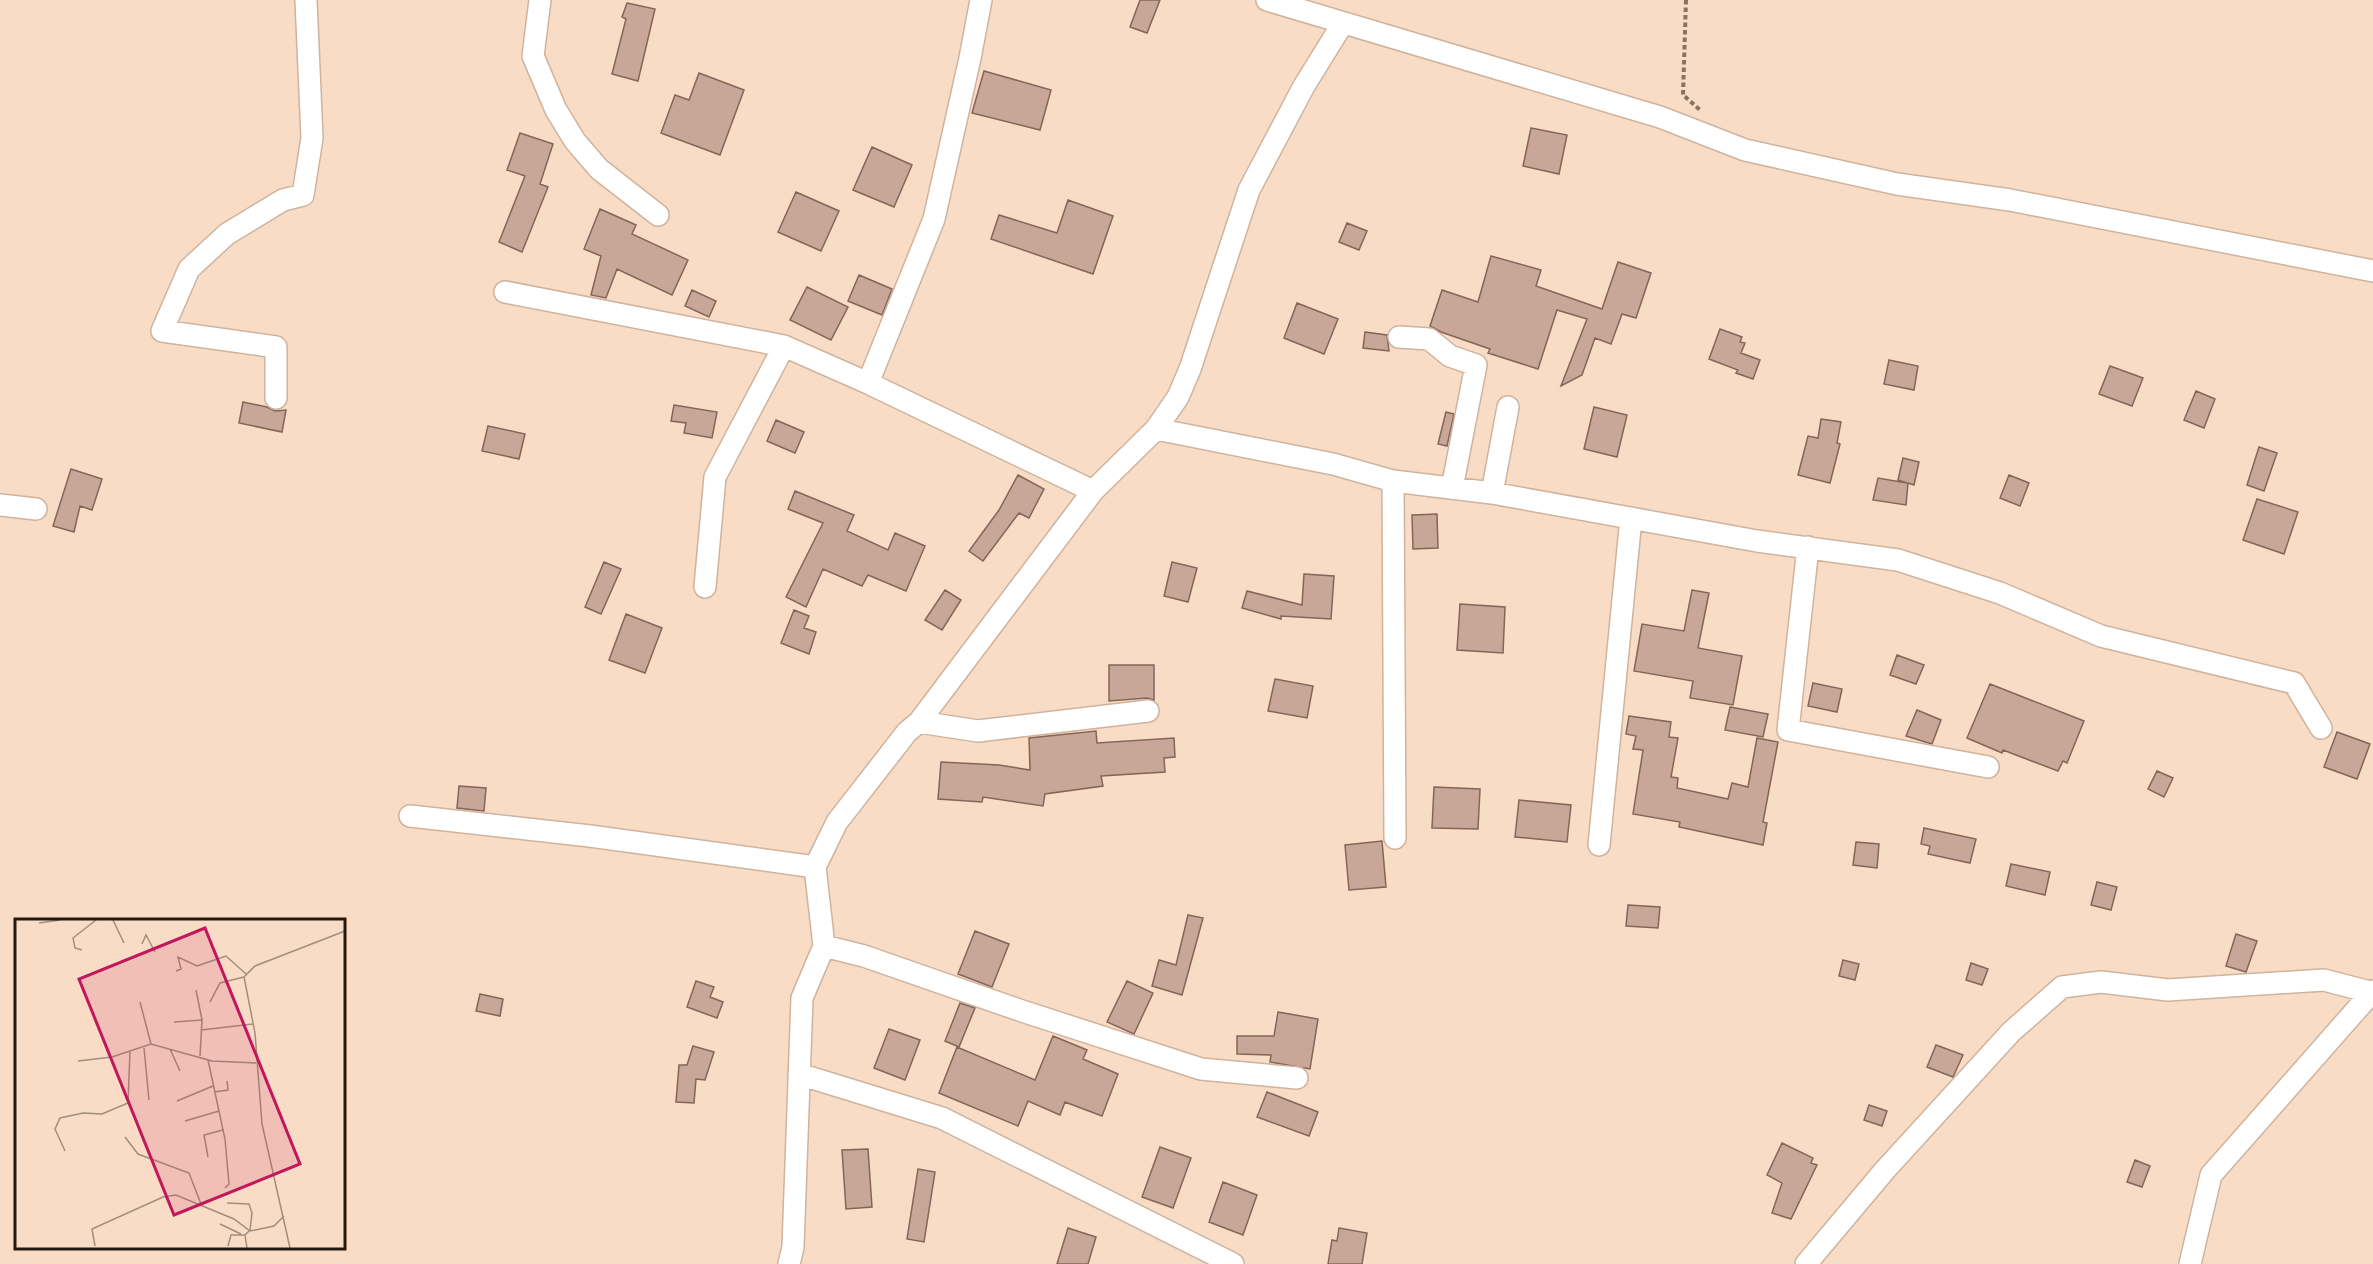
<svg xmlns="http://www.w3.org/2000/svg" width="2373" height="1264" viewBox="0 0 2373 1264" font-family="'Libre Baskerville',serif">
  <rect width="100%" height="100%" fill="#f9dcc5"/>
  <path fill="#c8a799" stroke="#846558" stroke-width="1.5" d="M1140,0H1160L1147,33L1130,27Z
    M627,3L655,9L638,81L612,74L626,19L622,17Z
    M984,71L1051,90L1040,130L972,113Z
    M699,73L744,90L720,155L661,133L675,95L689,100Z
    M1531,128L1567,135L1559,174L1523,166Z
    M520,133L553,144L540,184L548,187L522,252L499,242L525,176L507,170Z
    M872,147L912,165L894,207L853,190Z
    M796,192L839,211L821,251L778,232Z
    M1068,200L1113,216L1093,274L991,239L999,215L1057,233Z
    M600,209L636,225L632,234L688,260L672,295L617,269L606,298L591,295L601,256L584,249Z
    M1347,223L1367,231L1359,250L1339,242Z
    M1491,256L1541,270L1536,286L1602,309L1618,262L1651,273L1636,318L1622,314L1611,344L1595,338L1582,375L1561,386L1587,319L1557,310L1538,369L1488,353L1490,349L1441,332L1430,326L1442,290L1478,302Z
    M859,275L892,289L882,315L848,301Z
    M807,287L848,307L831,340L790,320Z
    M692,290L716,301L709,317L685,306Z
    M1297,303L1338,319L1324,354L1284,338Z
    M1720,329L1742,337L1740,342L1745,343L1741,353L1760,360L1753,379L1736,373L1738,370L1709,359Z
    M1365,332L1387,335L1389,351L1363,348Z
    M1889,360L1918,366L1914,390L1884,384Z
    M2110,366L2143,378L2132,406L2099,394Z
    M2196,391L2215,399L2204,428L2184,420Z
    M243,402L267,407L275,411L286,410L282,432L239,423Z
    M674,405L717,412L712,438L684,433L686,423L671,421Z
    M1594,407L1627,415L1617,457L1584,449Z
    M1446,412L1454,414L1447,446L1438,444Z
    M1821,419L1841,422L1837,443L1840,444L1830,483L1798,475L1808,436L1818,438Z
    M776,420L804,432L795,453L767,441Z
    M488,426L525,434L519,459L482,451Z
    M2259,447L2277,453L2264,491L2247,485Z
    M1903,458L1919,462L1914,485L1908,483L1906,505L1873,500L1878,478L1907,483L1898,480Z
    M71,469L102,479L92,510L80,506L74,532L53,526Z
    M1018,475L1044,489L1029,518L1019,513L983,561L969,551L999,510Z
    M2009,475L2029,483L2020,506L2000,498Z
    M795,491L854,515L847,531L888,550L895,533L925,546L906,591L868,575L862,586L823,569L806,607L786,597L823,523L788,509Z
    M2257,499L2298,512L2284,554L2243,540Z
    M1437,514L1438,548L1413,549L1412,515Z
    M604,562L621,569L601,614L585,607Z
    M1172,562L1197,568L1188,602L1164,596Z
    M1304,574L1334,576L1331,619L1281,616V619L1242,608L1247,591L1302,605Z
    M945,590L961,600L942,630L925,620Z
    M1692,590L1709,593L1698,648L1742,656L1733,705L1690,698L1693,681L1634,671L1642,624L1684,631Z
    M1460,604L1505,607L1503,653L1457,650Z
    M794,610L809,616L804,628L816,632L809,654L781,643Z
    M626,614L662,628L645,673L609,660Z
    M1897,655L1924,665L1916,684L1890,675Z
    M1109,665H1154V700L1147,698L1109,701Z
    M1275,679L1313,686L1307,718L1268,711Z
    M1813,683L1842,689L1837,712L1808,706Z
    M1990,684L2084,721L2067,763L2063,761L2058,771L2003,750L2002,753L1967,738Z
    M1730,707L1768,714L1763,737L1725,730Z
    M1917,710L1941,720L1932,744L1906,736Z
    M1629,716L1671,722L1669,737L1678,738L1671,777L1678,778L1677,788L1728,799L1732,783L1748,787L1757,738L1778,742L1763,822L1767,823L1763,845L1679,827L1680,822L1633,814L1643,750L1633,749L1636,736L1626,734Z
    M1096,731L1097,743L1174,738L1175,757L1164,758L1165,772L1101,776L1103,786L1045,794L1043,806L983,797L982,802L938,799L941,762L999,765L1030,770L1029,738Z
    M2337,732L2370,744L2357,779L2324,767Z
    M2157,771L2173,778L2164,797L2148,789Z
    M459,786L486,788L484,811L457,808Z
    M1434,787L1480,789L1478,829L1432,828Z
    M1519,800L1571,805L1567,842L1515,837Z
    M1924,828L1976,839L1970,863L1928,854L1930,846L1921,844Z
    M1382,841L1386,887L1349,890L1345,845Z
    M1856,842L1879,844L1877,868L1853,865Z
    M2011,864L2050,872L2045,895L2006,886Z
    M2097,882L2117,887L2111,910L2091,905Z
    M1628,905L1660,907L1658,928L1626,926Z
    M1188,915L1203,918L1182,995L1152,986L1159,960L1176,965Z
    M975,931L1009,944L992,987L958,974Z
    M2236,934L2257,941L2246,972L2226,966Z
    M1843,960L1859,964L1855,980L1839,976Z
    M1971,963L1988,969L1982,985L1966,980Z
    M696,981L714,987L710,997L723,1002L717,1018L687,1007Z
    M1127,981L1153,993L1134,1034L1107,1022Z
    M480,994L503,999L500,1016L476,1011Z
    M960,1003L975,1008L959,1047L945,1041Z
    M1278,1012L1318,1019L1310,1069L1270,1062L1271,1055L1237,1054V1036H1274Z
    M889,1029L920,1040L905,1080L874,1068Z
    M1053,1036L1087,1050L1083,1059L1118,1074L1102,1116L1065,1102L1060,1115L1028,1101L1018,1126L939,1093L957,1047L1035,1080Z
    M1936,1045L1963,1055L1953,1077L1927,1067Z
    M693,1046L714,1052L705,1080L696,1079L694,1103L676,1102L679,1065H687Z
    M1267,1092L1318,1112L1309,1136L1257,1117Z
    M1869,1105L1887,1111L1882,1126L1864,1120Z
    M1782,1143L1813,1158L1811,1163L1817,1165L1791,1219L1772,1213L1782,1183L1767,1175Z
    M1160,1147L1191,1158L1173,1208L1142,1197Z
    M868,1149L872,1207L846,1209L842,1150Z
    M2135,1160L2150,1166L2142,1187L2127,1182Z
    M918,1169L935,1172L924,1242L907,1239Z
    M1223,1182L1257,1195L1243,1235L1209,1222Z
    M1068,1228L1096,1237L1088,1264H1057Z
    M1339,1228L1367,1233L1362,1264H1328L1332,1240L1337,1241Z"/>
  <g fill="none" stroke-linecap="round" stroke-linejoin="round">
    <defs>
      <path id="minor" d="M540,0L533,56L556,110L575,141L599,169L658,215
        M1267,0L1660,117L1745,150L1897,184L2010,200L2373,271
        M505,292L784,346
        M1399,337L1429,339L1450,356L1476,365L1452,488
        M868,383L934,219L970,58L981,0
        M276,398V347L162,331L189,269L227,234L283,200L303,195L312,138L306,0
        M1156,429L1333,464L1393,481L1492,493L1757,541L1898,560L2000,593L2101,636L2294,683L2321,728
        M1393,481L1395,838
        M1492,493L1508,407
        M0,505L36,509
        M1808,547L1788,730L1988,767
        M705,587L715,477L784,346L868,383L1093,491
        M919,722L978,731L1148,711
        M410,816L590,836L815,867
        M1599,845L1631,518
        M824,946L864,956L1022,1011L1201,1069L1297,1078
        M799,1074L942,1118L1233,1264
        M789,1264L793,1247L802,998L824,946L815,867L837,822L907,732L919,722L1093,491L1156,429L1178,397L1190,369L1249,190L1304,86L1343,23
        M1806,1264L1885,1170L2011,1032L2062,987L2101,982L2168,990L2324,980L2370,992
        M2190,1264L2211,1175L2373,991"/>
    </defs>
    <use href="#minor" stroke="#cfb39d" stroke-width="24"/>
    <path stroke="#867364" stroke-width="4" stroke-dasharray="4.5 3" stroke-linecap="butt" d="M1686,0L1683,95L1700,110"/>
    <use href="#minor" stroke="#fff" stroke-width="21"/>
  </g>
  <g transform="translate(15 919)">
    <rect width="330" height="330" fill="#f9dcc5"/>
    <path fill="none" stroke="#a38e7d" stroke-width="1.5" d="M98,1L109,24M24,4L45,1M127,25L131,16L140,33M67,31L60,29L58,19L81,1M161,52L166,50L163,38L182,47L211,37L231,55M181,71L187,101M125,83L136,125M195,83L205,64L229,58M159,103L187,101L185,137M186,111L238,105M129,129L134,181M155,130L165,152M193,141L210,220L214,265L210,269M63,142L97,138L136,125L197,142L241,144M199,173L213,171L212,162M162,182L198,167M170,202L204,192M110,218L123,235L174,254L186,285M50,232L40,210L45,199L68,194L87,195L113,184L115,132M193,238L189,216L208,211M212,284L234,285L237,294L235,311L230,316L232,329M205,305L226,315M80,327L77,310L148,278L161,276L219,300L235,312L259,307L269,297M213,327L216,316H230M275,329L247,205L240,114L229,58L240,47L330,12"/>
    <path fill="#c2185b" fill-opacity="0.15" stroke="#c2185b" stroke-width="3" d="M190,9L285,245L159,296L64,60Z"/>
    <rect width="330" height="330" fill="none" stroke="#221810" stroke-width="3"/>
  </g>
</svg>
